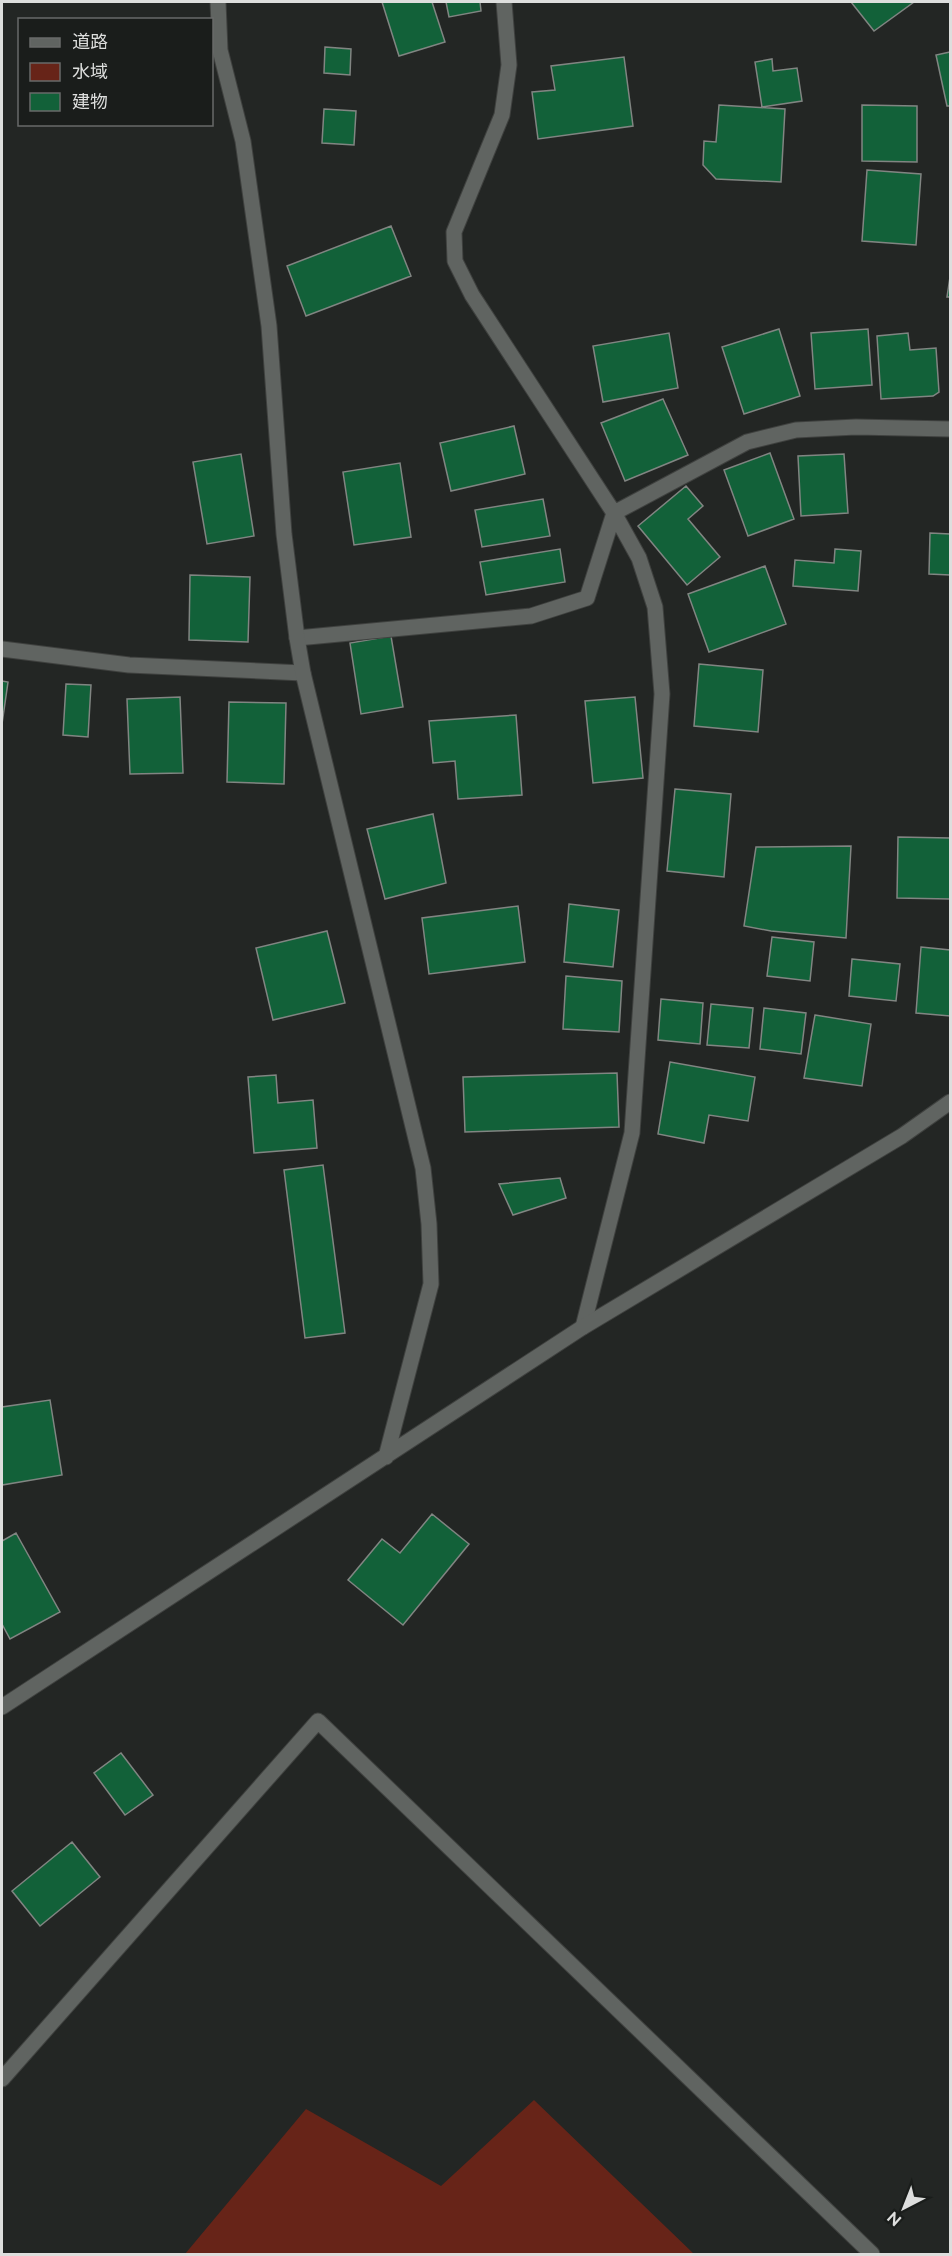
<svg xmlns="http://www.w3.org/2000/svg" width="952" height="2256" viewBox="0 0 952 2256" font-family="Raleway,'Noto Sans JP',sans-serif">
  <rect width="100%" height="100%" fill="#232624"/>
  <path fill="#672418" d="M534,2100L694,2254H185L306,2109L441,2186Z"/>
  <path fill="#126139" stroke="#818582" stroke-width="1.5" d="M382,2H432L445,42L399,56Z
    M446,2H480L481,11L449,17Z
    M851,2H914L874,31Z
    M325,47L351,49L350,75L324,73Z
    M950,52V106H947L936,55Z
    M624,57L633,126L538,139L532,92L555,90L551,66Z
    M772,59L773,71L797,68L802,101L762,107L755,62Z
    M719,105L785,109L781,182L716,179L703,165L704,141L716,142Z
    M862,105L917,106V162L862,161Z
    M324,109L356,111L354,145L322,143Z
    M867,170L921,174L916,245L862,241Z
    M391,226L411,276L306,316L287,266Z
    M950,277V297H947Z
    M779,329L800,396L744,414L722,347Z
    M868,329L872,385L815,389L811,333Z
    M669,333L678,388L603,402L593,346Z
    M908,333L910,350L936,348L939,392L933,396L881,399L877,336Z
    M663,399L688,455L625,481L601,423Z
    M514,426L525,474L451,491L440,443Z
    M770,453L794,519L748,536L724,470Z
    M241,454L254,536L207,544L193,462Z
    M844,454L848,513L801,516L798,456Z
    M400,463L411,537L354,545L343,472Z
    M686,486L703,506L688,519L720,557L687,585L638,526Z
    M543,499L550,536L482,547L475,510Z
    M930,533L950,534V575L929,574Z
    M560,549L565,582L486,595L480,562Z
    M835,549L861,551L858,591L793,586L795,560L834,563Z
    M765,566L786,624L709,652L688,594Z
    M190,575L250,577L248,642L189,640Z
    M391,636L403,707L361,714L350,643Z
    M699,664L763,670L758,732L694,726Z
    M2,681L8,682L2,724Z
    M66,684L91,685L88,737L63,735Z
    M180,697L183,773L130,774L127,699Z
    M635,697L643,778L593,783L585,701Z
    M229,702L286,703L284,784L227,782Z
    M516,715L522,795L458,799L455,761L433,763L429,721Z
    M675,789L731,794L724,877L667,871Z
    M433,814L446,883L385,899L367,829Z
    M898,837L950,838V899L897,898Z
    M851,846L846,938L771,931L744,926L756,847Z
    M569,904L619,910L613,967L564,962Z
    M518,906L525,962L429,974L422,918Z
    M327,931L345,1003L273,1020L256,948Z
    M772,937L814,942L810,981L767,976Z
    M921,947L950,950V1016L916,1013Z
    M852,959L900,964L896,1001L849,996Z
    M566,976L622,981L619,1032L563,1029Z
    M661,999L703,1003L700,1044L658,1040Z
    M711,1004L753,1008L749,1048L707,1045Z
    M764,1008L806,1013L801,1054L760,1049Z
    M815,1015L871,1024L862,1086L804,1078Z
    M670,1062L755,1077L748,1121L709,1115L704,1143L658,1134Z
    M617,1073L619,1127L465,1132L463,1077Z
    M276,1075L278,1103L313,1100L317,1148L254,1153L248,1077Z
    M323,1165L345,1333L305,1338L284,1170Z
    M560,1178L566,1198L513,1215L499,1184Z
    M50,1400L62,1475L2,1485V1407Z
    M432,1514L469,1544L403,1625L348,1580L382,1539L400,1553Z
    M16,1533L60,1612L10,1639L2,1624V1541Z
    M121,1753L153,1795L125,1815L94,1773Z
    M72,1842L100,1877L40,1926L12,1891Z"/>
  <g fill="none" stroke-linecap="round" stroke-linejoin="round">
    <defs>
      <path id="minor" d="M504,2L509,65L502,115L454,232L455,261L472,295L614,513L639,558L655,607L662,694L632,1133L583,1327
        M297,638L531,616L587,598L614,513L747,442L796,430L856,427L950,429
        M2,649L129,665L303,673"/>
      <path id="tertiary" d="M218,2L220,50L243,141L269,326L284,534L297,638L303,673L423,1168L429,1224L431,1284L386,1457
        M2,1707L583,1327L902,1136L950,1102
        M2,2079L318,1721L872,2254"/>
    </defs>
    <use href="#minor" stroke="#3f413f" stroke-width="17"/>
    <use href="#tertiary" stroke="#3f413f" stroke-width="17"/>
    <use href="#minor" stroke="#606461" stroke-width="15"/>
    <use href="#tertiary" stroke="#606461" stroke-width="15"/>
  </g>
  <rect width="952" height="2256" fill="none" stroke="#dddedd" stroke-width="6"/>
  <rect x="18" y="18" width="195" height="108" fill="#1a1d1b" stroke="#686a69" stroke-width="1.5"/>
  <rect x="30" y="38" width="30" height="9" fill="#606461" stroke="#686a69" stroke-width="1.5"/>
  <text x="72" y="48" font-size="18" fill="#dddedd">道路</text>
  <rect x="30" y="63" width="30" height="18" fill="#672418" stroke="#686a69" stroke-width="1.5"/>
  <text x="72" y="78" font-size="18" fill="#dddedd">水域</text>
  <rect x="30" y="93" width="30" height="18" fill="#126139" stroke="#686a69" stroke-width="1.5"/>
  <text x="72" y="108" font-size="18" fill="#dddedd">建物</text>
  <g transform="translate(904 2208) rotate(222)" stroke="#1a1d1b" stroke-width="4.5" paint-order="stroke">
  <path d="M0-4.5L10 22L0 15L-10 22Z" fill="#dddedd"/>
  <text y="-9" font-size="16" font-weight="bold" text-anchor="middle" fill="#dddedd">N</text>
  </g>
</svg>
